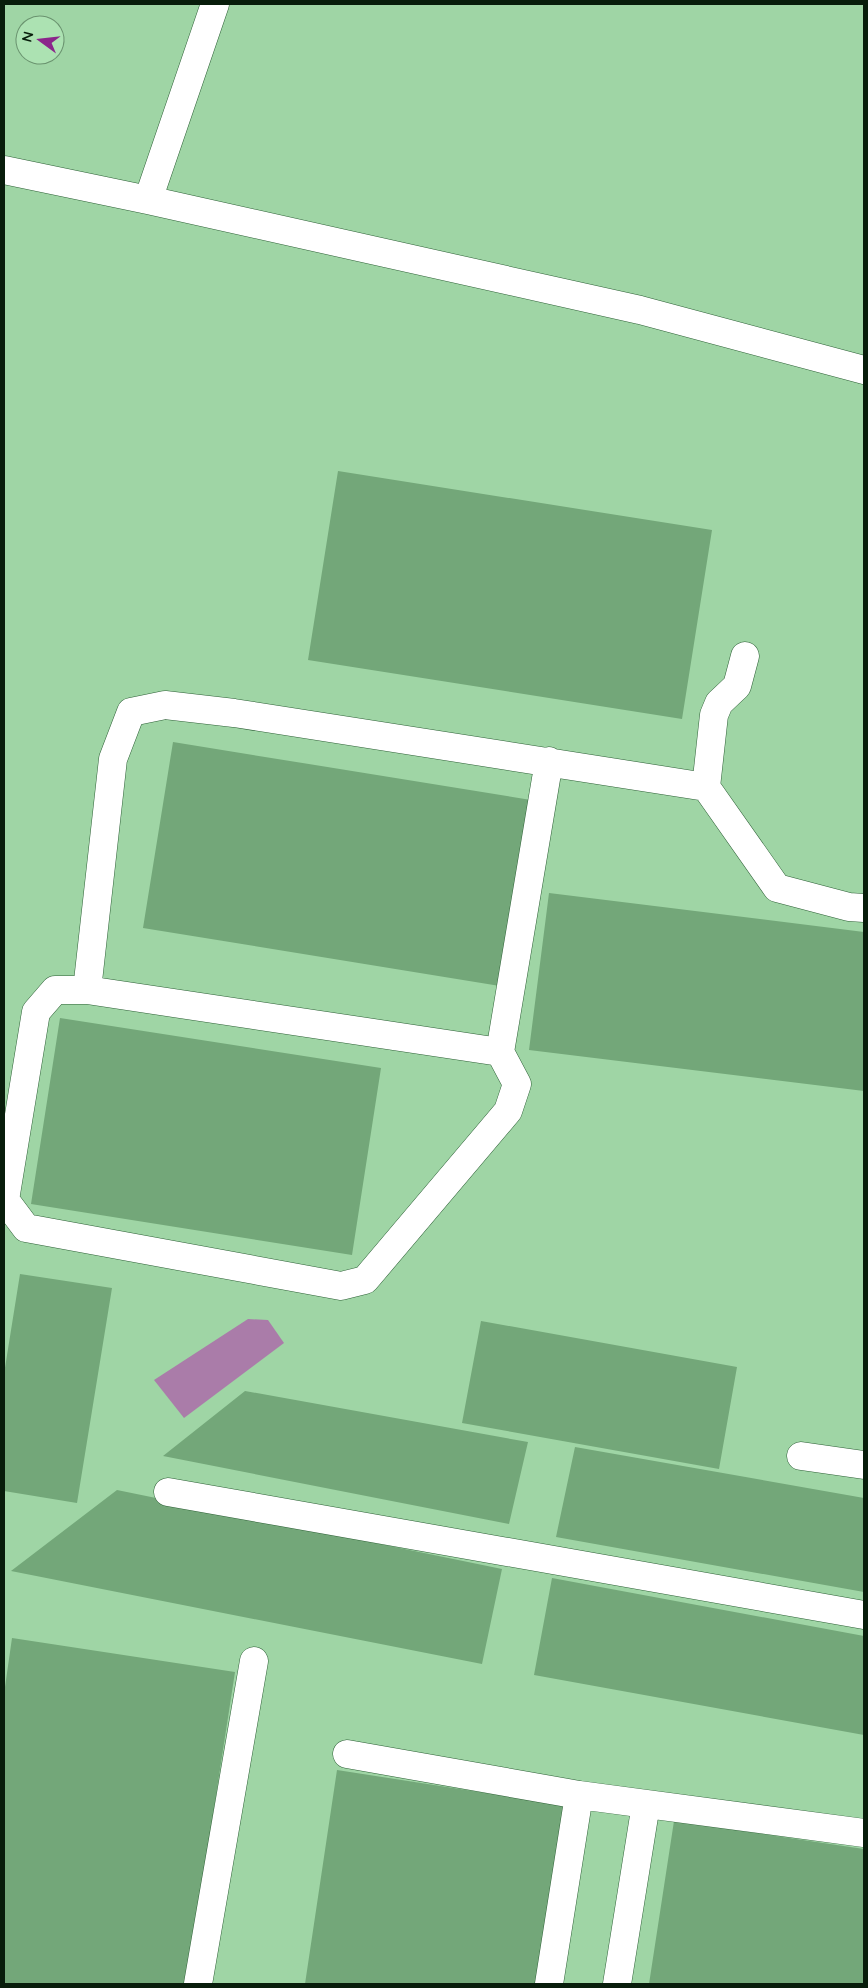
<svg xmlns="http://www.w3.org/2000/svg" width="868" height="1988" viewBox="0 0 868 1988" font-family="Quicksand,sans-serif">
  <rect width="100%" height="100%" fill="#9fd5a5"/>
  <path fill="#aa7ca9" d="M248,1319L268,1320L284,1343L184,1418L154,1380Z"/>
  <path fill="#73a779" d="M338,471L712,530L682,719L308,660Z
    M173,742L537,801L506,987L143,928Z
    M549,893L864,932V1091L529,1050Z
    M60,1018L381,1068L352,1255L31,1204Z
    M20,1274L112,1288L77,1503L4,1491V1374Z
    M481,1321L737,1367L719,1469L462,1423Z
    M245,1391L528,1442L509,1524L163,1456Z
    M575,1447L864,1498V1592L556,1537Z
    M117,1490L502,1569L482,1664L11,1571Z
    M552,1578L864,1636V1735L534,1675Z
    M12,1638L235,1672L187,1984H4V1694Z
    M337,1770L569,1806L542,1984H305Z
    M674,1821L864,1849V1984H649Z"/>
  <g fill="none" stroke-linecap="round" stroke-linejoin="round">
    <defs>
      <path id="minor" d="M4,170L148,200L640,310L864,370
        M148,200L215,4
        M706,787L714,715L719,703L737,686L745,656
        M87,990H55L36,1012L5,1200L26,1228L341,1286L365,1280L508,1111L517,1084L500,1052L549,761
        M500,1052L87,990L113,759L131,712L165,705L234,713L706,787L777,888L849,907L864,908
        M801,1456L864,1465
        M168,1492L864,1615
        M347,1754L579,1795L549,1984
        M579,1795L864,1833
        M198,1984L254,1661
        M617,1984L646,1804"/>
    </defs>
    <use href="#minor" stroke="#2e6137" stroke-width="29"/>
    <use href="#minor" stroke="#fff" stroke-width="28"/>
  </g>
  <rect width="868" height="1988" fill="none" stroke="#081d0b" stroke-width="10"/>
  <g transform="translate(40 40) rotate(285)"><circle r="24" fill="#ace2b2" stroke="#6a936f"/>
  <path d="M0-4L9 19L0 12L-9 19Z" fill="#8b258b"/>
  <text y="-8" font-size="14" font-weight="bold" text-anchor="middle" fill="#081d0b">N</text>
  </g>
</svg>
